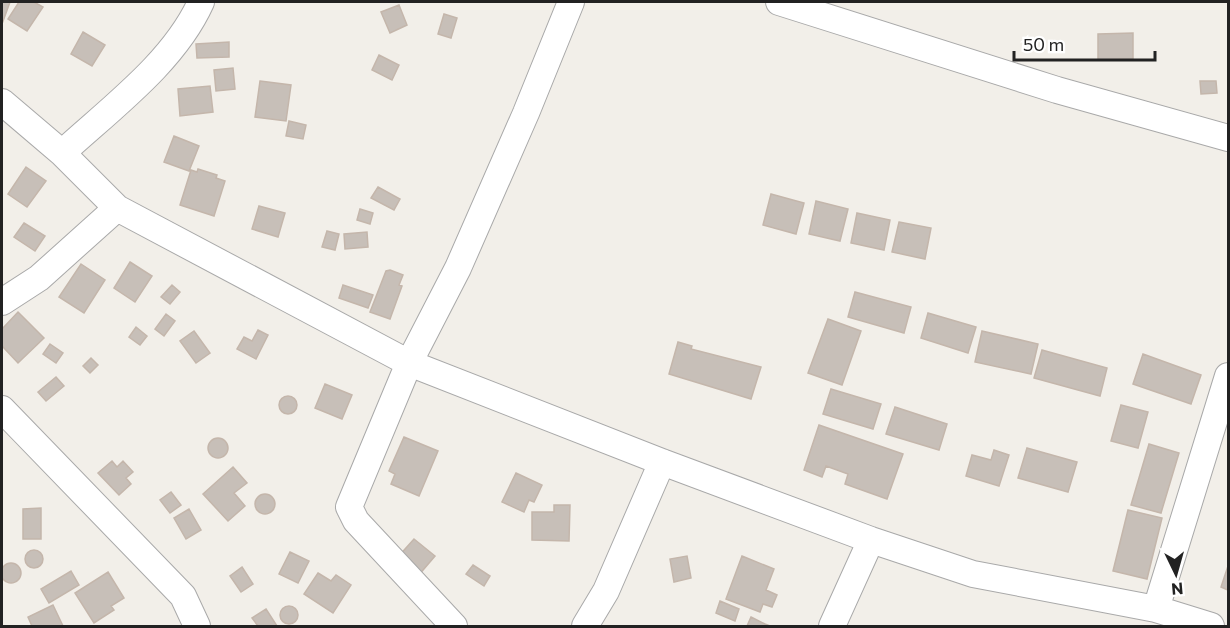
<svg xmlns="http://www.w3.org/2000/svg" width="1230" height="628" viewBox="0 0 1230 628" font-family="Commissioner,sans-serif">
  <rect width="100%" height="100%" fill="#f2efe9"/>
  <path fill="#c7bfb8" stroke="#c4b6ab" stroke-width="1.5" d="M2,2H10L2,24Z
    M19,2H34L43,7L27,31L8,19Z
    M399,5L407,25L390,33L381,12Z
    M444,14L457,18L451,38L438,34Z
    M83,32L105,45L92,66L71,54Z
    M1133,33V59L1098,60V34Z
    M229,42V57L197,58L196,44Z
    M379,55L399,65L392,80L372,70Z
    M233,68L235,89L216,91L214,70Z
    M260,81L291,85L286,121L255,117Z
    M1200,81H1216L1217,93L1201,94Z
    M210,86L213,112L180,116L178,89Z
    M289,121L306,125L303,139L286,136Z
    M174,136L199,146L189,171L164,162Z
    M26,167L46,181L27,207L8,194Z
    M198,169L217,175L216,178L225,181L214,216L180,205L191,170L197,172Z
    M378,187L400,199L394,210L371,198Z
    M771,194L804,203L796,234L763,225Z
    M816,201L848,209L840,241L809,234Z
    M259,206L285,213L278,237L252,229Z
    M360,209L373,213L370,224L357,220Z
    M857,213L890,220L884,250L851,243Z
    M899,222L931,228L925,259L892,252Z
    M24,223L45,236L35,251L14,237Z
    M327,231L339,234L335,250L322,247Z
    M367,232L368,247L345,249L344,234Z
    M130,262L152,276L135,302L114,288Z
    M81,264L105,280L84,313L59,297Z
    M390,270L403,275L399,285L402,286L390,319L370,312L386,271Z
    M172,285L180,292L170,304L161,297Z
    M343,285L373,295L368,308L339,298Z
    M855,292L911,307L904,333L848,317Z
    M18,312L44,338L18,363L2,346V329Z
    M928,313L976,327L968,353L921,338Z
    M166,314L175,321L164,336L155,329Z
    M828,319L861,331L842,385L808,373Z
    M136,327L147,336L140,345L129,337Z
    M258,330L268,335L256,359L237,349L244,337L252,341Z
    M194,331L210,353L196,363L180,341Z
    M982,331L1038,344L1031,374L975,362Z
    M678,342L692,346L691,349L761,367L751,399L669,374Z
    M50,344L63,353L56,363L43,354Z
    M1042,350L1107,368L1100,396L1034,378Z
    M1143,354L1201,375L1191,404L1133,384Z
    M91,358L98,365L90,373L83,366Z
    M56,377L64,386L46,401L38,392Z
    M325,384L352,395L342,419L315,408Z
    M831,389L881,404L873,429L823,414Z
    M279 405a9 9 0 1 1 18 0a9 9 0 1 1-18 0Z
    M1121,405L1148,412L1138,448L1111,441Z
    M895,407L947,424L939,450L886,434Z
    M819,425L903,454L887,499L845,484L848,474L826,466L822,477L804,470Z
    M404,437L438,451L419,496L391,484L395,474L389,471Z
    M208 448a10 10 0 1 1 20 0a10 10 0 1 1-20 0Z
    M1149,444L1179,453L1161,513L1131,505Z
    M1027,448L1077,462L1068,492L1018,478Z
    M994,450L1009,455L999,486L966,476L972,455L991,460Z
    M112,461L117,467L123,461L133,472L126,478L131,484L119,495L98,473Z
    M233,467L247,483L234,493L245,506L228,521L203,494Z
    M516,473L542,485L534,502L529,500L524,512L502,502Z
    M171,492L181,505L170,513L160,500Z
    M255 504a10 10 0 1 1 20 0a10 10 0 1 1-20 0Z
    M554,505H570L569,541L532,540V512H554Z
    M41,508V539H23V509Z
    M189,509L201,530L186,539L174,518Z
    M1128,510L1162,518L1147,579L1113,571Z
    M414,539L435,556L418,576L397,558Z
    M25 559a9 9 0 1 1 18 0a9 9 0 1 1-18 0Z
    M290,552L309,561L298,583L279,574Z
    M687,556L691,578L674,582L670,559Z
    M742,556L774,569L766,590L777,595L772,607L763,604L760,612L726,599Z
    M1 573a10 10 0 1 1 20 0a10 10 0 1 1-20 0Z
    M473,565L490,576L484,586L466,574Z
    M1228,566V590L1221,587Z
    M242,567L253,584L241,592L230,576Z
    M71,571L79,585L49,603L41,589Z
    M108,572L124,598L111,606L114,610L94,623L75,593Z
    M318,573L331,581L336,575L351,585L333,613L304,594Z
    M720,601L739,609L735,621L716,613Z
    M53,605L63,626H32L28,617Z
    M280 615a9 9 0 1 1 18 0a9 9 0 1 1-18 0Z
    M266,609L277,626H258L252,618Z
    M751,617L765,624L770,626H747Z"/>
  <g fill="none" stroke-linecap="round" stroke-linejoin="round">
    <defs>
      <path id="minor" d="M779,2L1057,90L1228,138
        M2,102L62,153L117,208L409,363L662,462L871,540L973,574L1156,609L1211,626
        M62,153C111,108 174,62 201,2
        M2,302L39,278L117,208
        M2,409L183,596L197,626
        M1156,609L1228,376
        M454,626L356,521L349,507L409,363L458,268L526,113L571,2
        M585,626L606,591L662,462
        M832,626L871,540"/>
    </defs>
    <use href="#minor" stroke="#a9a9a9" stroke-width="28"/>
    <use href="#minor" stroke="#fff" stroke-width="26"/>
  </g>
  <rect width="1230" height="628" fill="none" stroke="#222222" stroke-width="6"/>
  <g transform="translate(1176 574) rotate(175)" stroke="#ffffff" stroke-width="4.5" paint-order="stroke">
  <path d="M0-4.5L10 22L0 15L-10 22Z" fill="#222222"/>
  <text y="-9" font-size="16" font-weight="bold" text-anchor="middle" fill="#222222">N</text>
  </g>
  <path d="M1014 51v9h141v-9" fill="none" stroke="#222222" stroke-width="3"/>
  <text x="1023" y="51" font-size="18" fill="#222222" stroke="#ffffff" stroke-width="4.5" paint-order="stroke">50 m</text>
</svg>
